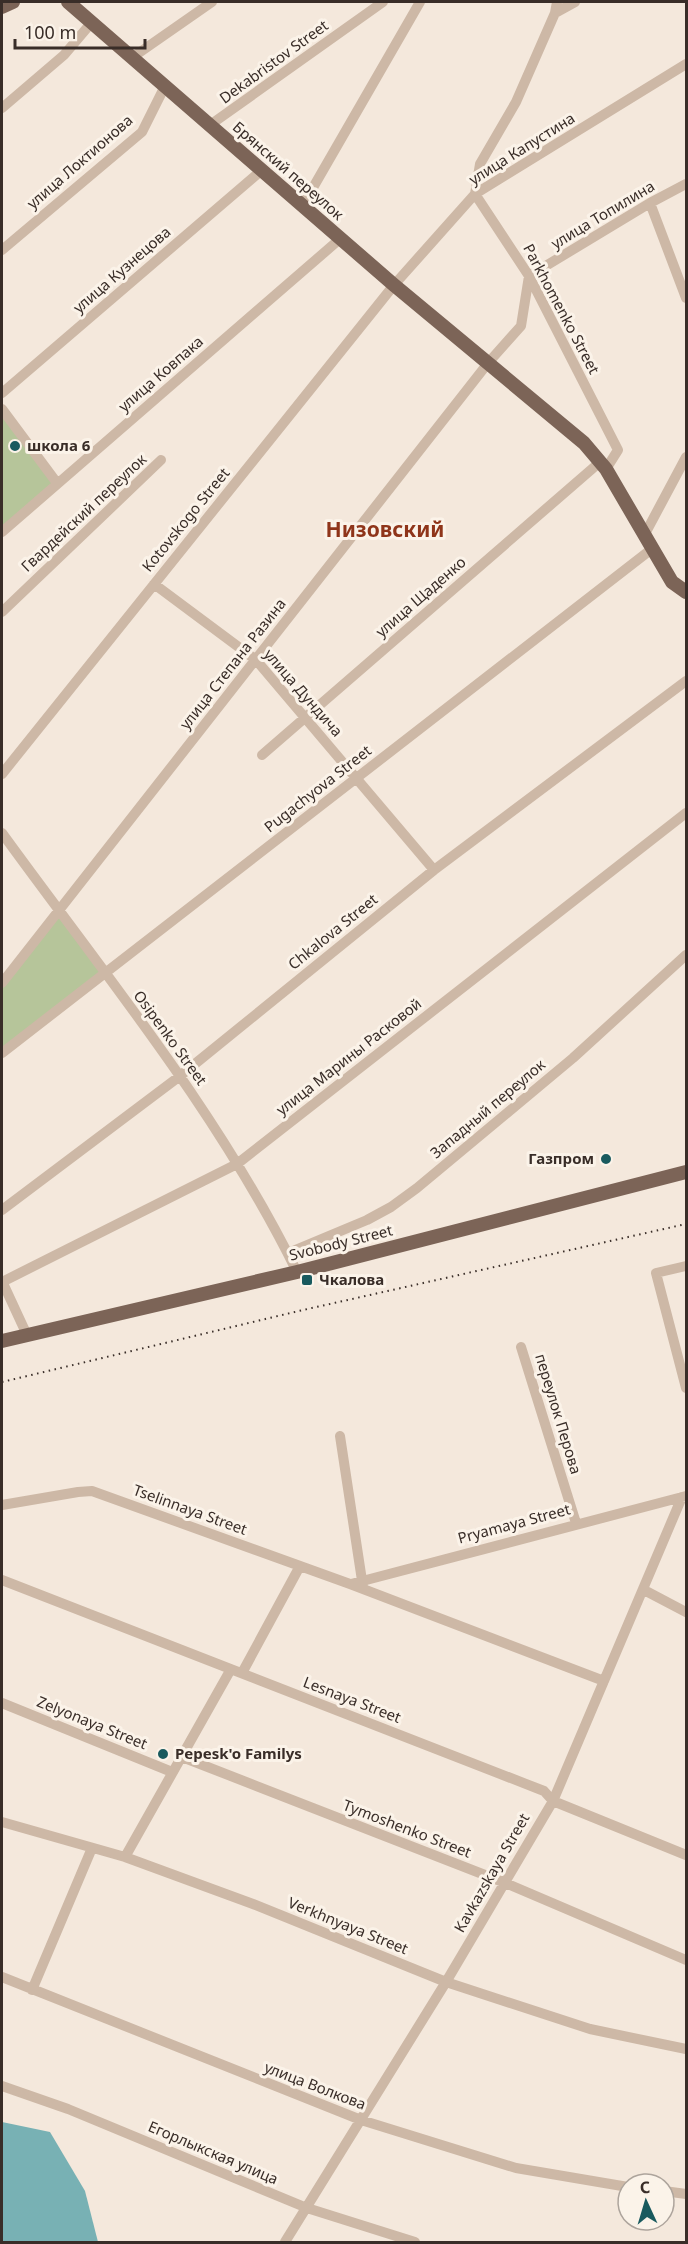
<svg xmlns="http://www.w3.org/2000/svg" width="688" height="2244" viewBox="0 0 688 2244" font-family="'Noto Sans',sans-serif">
  <rect width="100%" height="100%" fill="#f4e8dc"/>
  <path fill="#b6c59a" d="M2,409L57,483L2,532Z
    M58,911L107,976L2,1055V983Z"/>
  <path fill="#78b1b4" d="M2,2122L50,2132L85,2191L98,2242H2Z"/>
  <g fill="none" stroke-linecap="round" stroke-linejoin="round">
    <path stroke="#cdb8a6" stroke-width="10" d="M557,2L555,13L516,102L480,164L475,194L529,276L618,450L606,469
      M555,13L575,2
      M133,57L212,2
      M2,108L64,55L92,22
      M210,125L383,2
      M650,203L686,298
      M303,205L420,2
      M2,250L142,132L165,86
      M2,393L262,170
      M2,409L57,483
      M2,532L341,238
      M645,534L686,457
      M154,584L256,660L434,870
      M2,612L161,460
      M262,755L600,462
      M2,774L394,285L475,194L686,64
      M2,833C105,975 219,1113 297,1272
      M2,983L488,363L521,326L529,276L650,203L686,184
      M2,1053L653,548
      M2,1210L180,1076L434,870L686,681
      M288,1253L367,1220L391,1207L417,1188L573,1058L686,955
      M686,1266L656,1273L686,1388
      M2,1281L27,1335
      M2,1282L237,1164L686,813
      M521,1347L576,1523
      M340,1436L363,1587
      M2,1505L78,1492L92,1491L350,1584L604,1681
      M2,1580L544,1791L553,1801L686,1855
      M351,1584L686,1496
      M644,1590L686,1612
      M242,1673L300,1566
      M2,1703L172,1772
      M182,1757L503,1882L686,1960
      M2,1822L125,1857L253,1904L446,1982L590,2029L686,2049
      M125,1857L231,1669
      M2,1977L361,2120L516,2168L628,2187
      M32,1990L92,1848
      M2,2086L68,2109L307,2208L415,2242
      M664,2191L686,2194
      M285,2242L446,1982L553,1801L682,1497"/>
    <path stroke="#7c6457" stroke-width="14" d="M68,2L394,285L584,443L606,469L672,582L686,592
      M2,7L13,2
      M2,1341L297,1272L686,1172"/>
    <path stroke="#392d28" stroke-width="2" stroke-dasharray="1.5 4.5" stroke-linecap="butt" d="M2,1382L303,1310L686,1224"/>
  </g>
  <g fill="#195a5e" stroke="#fbf3e9" stroke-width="2">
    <circle cx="15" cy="446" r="6"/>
    <circle cx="606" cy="1159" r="6"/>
    <rect x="301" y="1274" width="12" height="12" rx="3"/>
    <circle cx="163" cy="1754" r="6"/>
  </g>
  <g text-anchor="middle" stroke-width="6" stroke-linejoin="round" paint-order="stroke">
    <g font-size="15" fill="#392d28" stroke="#fbf3e9">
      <text transform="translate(274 62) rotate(-36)" y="5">Dekabristov Street</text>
      <text transform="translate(522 149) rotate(-32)" y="5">улица Капустина</text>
      <text transform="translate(80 162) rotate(-41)" y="5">улица Локтионова</text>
      <text transform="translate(288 171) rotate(41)" y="5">Брянский переулок</text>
      <text transform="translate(603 215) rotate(-31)" y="5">улица Топилина</text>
      <text transform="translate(122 270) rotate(-41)" y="5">улица Кузнецова</text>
      <text transform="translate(561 309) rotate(62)" y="5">Parkhomenko Street</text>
      <text transform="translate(161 374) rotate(-41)" y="5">улица Ковпака</text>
      <text transform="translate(84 513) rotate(-43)" y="5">Гвардейский переулок</text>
      <text transform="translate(186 520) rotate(-51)" y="5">Kotovskogo Street</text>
      <text transform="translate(421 597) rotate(-41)" y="5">улица Щаденко</text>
      <text transform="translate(233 664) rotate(-52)" y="5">улица Степана Разина</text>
      <text transform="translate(303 693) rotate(49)" y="5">улица Дундича</text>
      <text transform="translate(318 789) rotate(-38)" y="5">Pugachyova Street</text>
      <text transform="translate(333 932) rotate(-39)" y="5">Chkalova Street</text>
      <text transform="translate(170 1038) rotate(54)" y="5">Osipenko Street</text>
      <text transform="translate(349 1057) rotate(-38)" y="5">улица Марины Расковой</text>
      <text transform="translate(488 1109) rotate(-40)" y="5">Западный переулок</text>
      <text transform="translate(341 1243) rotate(-14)" y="5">Svobody Street</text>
      <text transform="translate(558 1414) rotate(73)" y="5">переулок Перова</text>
      <text transform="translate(190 1510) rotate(20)" y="5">Tselinnaya Street</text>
      <text transform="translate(514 1524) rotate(-15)" y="5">Pryamaya Street</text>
      <text transform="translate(352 1700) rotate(21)" y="5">Lesnaya Street</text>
      <text transform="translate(92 1723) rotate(22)" y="5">Zelyonaya Street</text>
      <text transform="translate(407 1829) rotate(21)" y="5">Tymoshenko Street</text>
      <text transform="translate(492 1873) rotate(-60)" y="5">Kavkazskaya Street</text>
      <text transform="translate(348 1926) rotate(22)" y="5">Verkhnyaya Street</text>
      <text transform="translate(315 2086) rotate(21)" y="5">улица Волкова</text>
      <text transform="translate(213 2153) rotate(23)" y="5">Егорлыкская улица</text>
    </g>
    <g font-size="15" font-weight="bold" fill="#392d28" stroke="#fbf3e9" text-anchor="start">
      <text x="27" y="451">школа 6</text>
      <text x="594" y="1164" text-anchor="end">Газпром</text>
      <text x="319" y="1285">Чкалова</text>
      <text x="175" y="1759">Pepesk'o Familys</text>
    </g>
    <g font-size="21" font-weight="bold" fill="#8f351a" stroke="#fbf3e9">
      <text x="385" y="537">Низовский</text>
    </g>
  </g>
  <rect width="688" height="2244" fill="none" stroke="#392d28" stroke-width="6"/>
  <g transform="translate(646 2202) rotate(356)"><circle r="28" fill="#fbf3e9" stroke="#ada49c" stroke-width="1.5"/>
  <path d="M0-4.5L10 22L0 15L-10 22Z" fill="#195a5e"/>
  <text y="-9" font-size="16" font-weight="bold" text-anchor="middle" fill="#392d28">С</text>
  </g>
  <path d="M15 39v9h130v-9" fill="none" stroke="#392d28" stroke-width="3"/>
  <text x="24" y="39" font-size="18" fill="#392d28" stroke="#fbf3e9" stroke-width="4.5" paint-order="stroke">100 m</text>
</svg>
